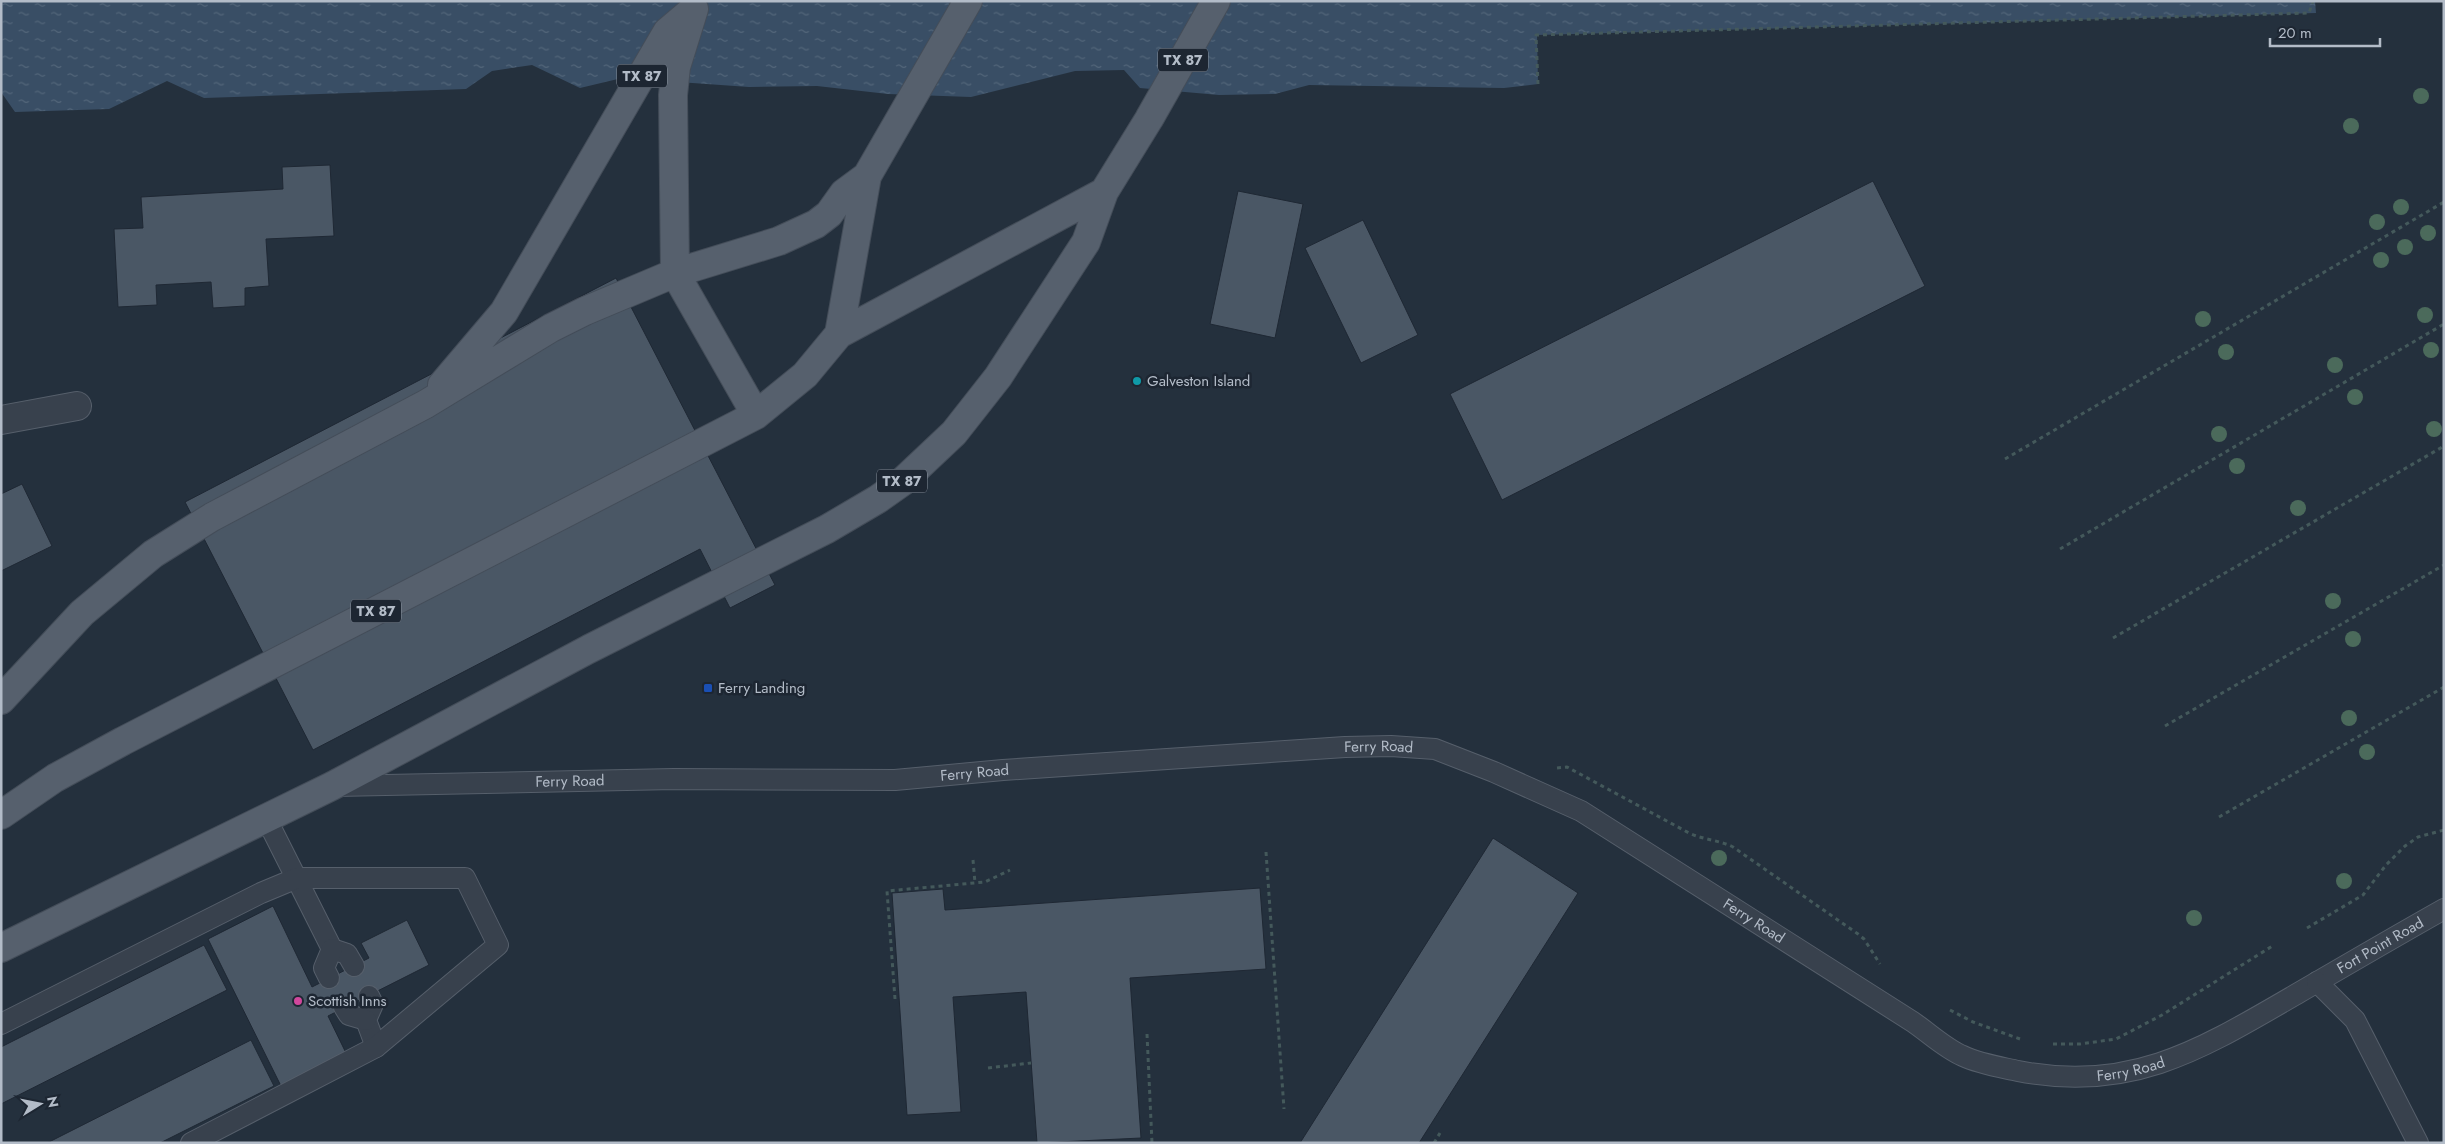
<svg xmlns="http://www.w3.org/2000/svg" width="2445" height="1144" viewBox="0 0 2445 1144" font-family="Jost,sans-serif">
  <defs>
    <pattern id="water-ripples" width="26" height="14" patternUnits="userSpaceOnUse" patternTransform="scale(1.25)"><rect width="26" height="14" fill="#394e65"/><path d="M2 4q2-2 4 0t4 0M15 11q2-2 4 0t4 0" fill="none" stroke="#53667a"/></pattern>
  </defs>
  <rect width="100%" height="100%" fill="#24303d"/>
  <path fill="url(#water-ripples)" d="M1,1H2315L2316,13L1537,35L1538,84L1504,88L1309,85L1275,94L1219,95L1140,88L1124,70L1075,71L971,97L888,94L817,86L749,87L622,78L580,88L532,65L492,71L466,89L204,98L167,81L109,109L15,112L1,92Z"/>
  <path fill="#4a5765" stroke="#1f2834" d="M330,165L334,236L266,239L269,286L245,288V306L213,308L211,282L156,285L157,305L118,307L114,229L143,228L141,197L283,189L282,167Z
    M1873,181L1925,286L1502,500L1450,394Z
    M1238,191L1303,204L1275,338L1210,324Z
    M1363,220L1418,335L1361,363L1305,248Z
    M616,278L775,585L730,608L700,549L313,750L185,502Z
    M22,484L52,546L1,571V494Z
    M1493,838L1578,893L1419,1143H1300Z
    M1260,888L1266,969L1130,978L1141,1138L1037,1143L1026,992L953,997L961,1112L907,1115L892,893L943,889L945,910Z
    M273,906L312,987L369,958L361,943L407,920L429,965L328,1016L346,1053L281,1086L208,939Z
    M204,945L227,990L1,1104V1047Z
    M251,1040L274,1086L160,1143H47Z"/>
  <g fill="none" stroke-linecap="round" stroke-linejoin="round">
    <defs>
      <g id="lane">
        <path id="s1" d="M336,786L674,779L895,780L1003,770L1345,747L1391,746L1435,749L1494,772L1581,811L1913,1022C1929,1033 1946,1049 1963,1056C1980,1064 2000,1067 2018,1071C2133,1094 2205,1047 2300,992C2348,964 2396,936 2444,909"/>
        <path d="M266,818L332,949L347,954L354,966"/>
        <path d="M329,978L324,968L332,949"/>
        <path d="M2317,982L2355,1020L2418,1143"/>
        <path d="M369,996L373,1004L366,1020L376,1047"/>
        <path d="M344,1007L349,1015L366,1020"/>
        <path d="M1,1024L261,893L297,878H465L498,945L376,1047L191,1143"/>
      </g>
      <path id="street" d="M1,420L77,406"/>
      <path id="primary" d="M694,9L676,67L673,95L675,273L756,415
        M839,334L867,176L968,1
        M442,385L504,312L667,32L694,9
        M1,700L82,613L153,554L212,517L426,404L551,328L585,311L675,273L779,241L816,224L829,214L844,193L867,176
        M1,815L55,778L123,741L756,415L805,375L839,334L1104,192
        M1,948L332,786L589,649L827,529L878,499L902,482L954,433L998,377L1086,242L1104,192L1149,119L1216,1"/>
    </defs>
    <use href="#lane" stroke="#565f6b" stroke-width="22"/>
    <use href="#street" stroke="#565f6b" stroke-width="30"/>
    <use href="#primary" stroke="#444d59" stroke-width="30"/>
    <path stroke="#44595b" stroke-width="3" stroke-dasharray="4 4" stroke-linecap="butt" d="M1538,84L1536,35L2309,13L2313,1
      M2005,459L2444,202
      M2060,549L2444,324
      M2113,638L2444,446
      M2165,726L2444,565
      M1557,768L1567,767L1689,833C1704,840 1719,840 1733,847L1858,934L1864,939L1880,964
      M2219,817L2444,687
      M1266,852L1284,1109
      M973,860L975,883
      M2307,928L2363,895L2386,865L2405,846L2418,837L2444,830
      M895,999L887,891L985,882L1010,870
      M1950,1010L1973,1022L2020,1039
      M1147,1034L1152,1143
      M2053,1044H2080L2116,1039L2162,1015L2274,945
      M988,1068L1031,1063
      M1434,1143L1440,1133"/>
    <use href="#lane" stroke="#38414d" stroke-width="20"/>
    <use href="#street" stroke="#38414d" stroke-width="28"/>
    <use href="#primary" stroke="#56606d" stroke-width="28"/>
  </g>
  <g fill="#4b6a5b">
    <circle cx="2421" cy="96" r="8"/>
    <circle cx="2351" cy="126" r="8"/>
    <circle cx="2401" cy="207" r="8"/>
    <circle cx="2377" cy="222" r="8"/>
    <circle cx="2428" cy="233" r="8"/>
    <circle cx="2405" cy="247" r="8"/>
    <circle cx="2381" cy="260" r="8"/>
    <circle cx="2425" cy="315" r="8"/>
    <circle cx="2203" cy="319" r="8"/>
    <circle cx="2431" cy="350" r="8"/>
    <circle cx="2226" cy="352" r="8"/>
    <circle cx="2335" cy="365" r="8"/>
    <circle cx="2355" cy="397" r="8"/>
    <circle cx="2434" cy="429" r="8"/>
    <circle cx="2219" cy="434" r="8"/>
    <circle cx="2237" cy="466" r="8"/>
    <circle cx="2298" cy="508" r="8"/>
    <circle cx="2333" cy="601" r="8"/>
    <circle cx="2353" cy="639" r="8"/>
    <circle cx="2349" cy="718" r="8"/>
    <circle cx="2367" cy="752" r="8"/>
    <circle cx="1719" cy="858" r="8"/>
    <circle cx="2344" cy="881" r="8"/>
    <circle cx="2194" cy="918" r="8"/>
  </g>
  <circle fill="#0f9aa8" stroke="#1d2632" stroke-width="2" cx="1137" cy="381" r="5"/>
  <rect fill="#1a4fb4" stroke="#1d2632" stroke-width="2" x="703" y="683" width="10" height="10" rx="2.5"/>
  <circle fill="#d1479c" stroke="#1d2632" stroke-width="2" cx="298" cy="1001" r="5"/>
  <g text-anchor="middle" stroke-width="5" stroke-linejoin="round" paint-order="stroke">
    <g fill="#1d2632" stroke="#868f9b" stroke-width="1">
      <rect x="1158" y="48.5" width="50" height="23" rx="4"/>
      <rect x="617" y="64.5" width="50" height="23" rx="4"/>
      <rect x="877" y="469.5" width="50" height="23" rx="4"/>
      <rect x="351" y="599.5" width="50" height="23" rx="4"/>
    </g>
    <g font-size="14" font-weight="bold" fill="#b3bcc8">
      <text x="1183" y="65">TX 87</text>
      <text x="642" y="81">TX 87</text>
      <text x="902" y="486">TX 87</text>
      <text x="376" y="616">TX 87</text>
    </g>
    <g font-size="15" fill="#b3bcc8" stroke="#1d2632" text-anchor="start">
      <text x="1147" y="386">Galveston Island</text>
      <text x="718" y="693">Ferry Landing</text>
      <text x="308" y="1006">Scottish Inns</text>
    </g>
    <g font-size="15" fill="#b3bcc8" stroke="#1d2632">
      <text dy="5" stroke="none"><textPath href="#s1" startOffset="1044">Ferry Road</textPath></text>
      <text dy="5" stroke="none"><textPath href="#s1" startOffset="639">Ferry Road</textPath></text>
      <text dy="5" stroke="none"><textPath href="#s1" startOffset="234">Ferry Road</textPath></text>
      <text dy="5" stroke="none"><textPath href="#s1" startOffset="1464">Ferry Road</textPath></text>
      <text dy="5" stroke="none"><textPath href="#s1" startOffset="2164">Fort Point Road</textPath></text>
      <text dy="5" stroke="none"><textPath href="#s1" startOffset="1884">Ferry Road</textPath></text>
    </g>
  </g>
  <rect width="2445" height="1144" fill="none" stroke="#b3bcc8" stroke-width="5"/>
  <g transform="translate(40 1104) rotate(80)" stroke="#1d2632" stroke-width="4" paint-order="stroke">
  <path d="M0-4L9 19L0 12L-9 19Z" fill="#b3bcc8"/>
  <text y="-8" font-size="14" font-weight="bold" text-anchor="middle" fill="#b3bcc8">N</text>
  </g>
  <path d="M2270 38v8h110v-8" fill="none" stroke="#b3bcc8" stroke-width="2.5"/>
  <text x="2278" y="38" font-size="15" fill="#b3bcc8" stroke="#1d2632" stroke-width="4" paint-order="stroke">20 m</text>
</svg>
